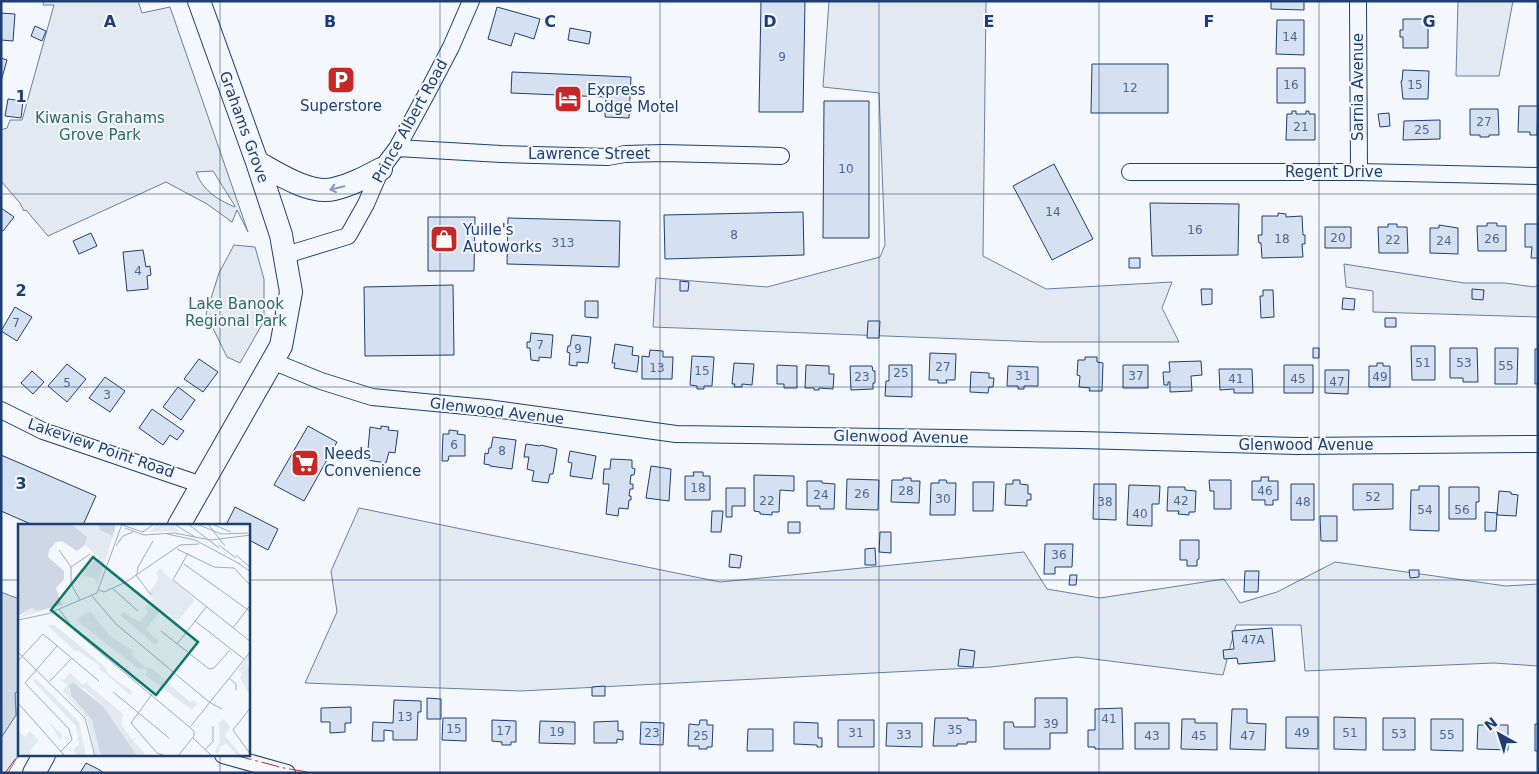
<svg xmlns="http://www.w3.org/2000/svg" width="1539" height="774" viewBox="0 0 1539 774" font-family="'DejaVu Sans',sans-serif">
  <rect width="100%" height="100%" fill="#f4f7fb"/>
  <path fill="#e3e9f0" stroke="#687fa3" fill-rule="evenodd" d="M44,1H138L142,13L170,7L248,232L237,210L232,222L207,204L166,182L48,236L26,210L24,211L20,203L1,181V130L7,128L10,120H22L54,5H43ZM213,171L235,206V207C218,200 202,190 196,172Z
    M829,1H986L983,256L1046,289L1172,282L1162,308L1179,342H1040L653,327L656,278L767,287L880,257L885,245L879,93L823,87Z
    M1458,1H1513L1499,76H1456Z
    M234,245L255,247L264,279V321L240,363L227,357L206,314L219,273Z
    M1344,264L1464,283H1505L1534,287L1538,285V317L1373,312V291L1346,287Z
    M359,508L720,582L1024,552L1047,589L1100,598L1224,579L1240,603L1277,592L1335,562L1506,586L1538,584V666L1494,663L1305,671L1301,625H1236L1223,675L1077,657L991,667L521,691L305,683L337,612L331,571Z
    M19,691V754L8,773H1V738L16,715L15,693Z"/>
  <path fill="#cfd7e4" stroke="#687fa3" d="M1,592L19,599V691L15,693L16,715L1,738Z"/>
  <path fill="#d5e0f0" stroke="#1d3f73" d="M761,1H805L803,112H759Z
    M1271,1H1304V10L1271,9Z
    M497,7L540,19L534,39L515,33L511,46L488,39Z
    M1,13L15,14L13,41L1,40Z
    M1403,19H1428V48H1403V37H1400V30H1403Z
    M1277,20H1304V55L1276,54Z
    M35,26L46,31L42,41L31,36Z
    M570,28L591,32L589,44L568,40Z
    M1,58L7,60L1,81Z
    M1092,64H1168V113H1091Z
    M1277,68H1305V103H1277Z
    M1403,70L1429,71L1428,99H1403L1401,81H1402Z
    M512,72L631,77L629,118L605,117L606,97L511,93Z
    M8,99L23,101L21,118L5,116Z
    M824,101H869V238H823Z
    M1519,106H1538L1537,135H1530V132H1518Z
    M1470,109H1498L1499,135H1489V137H1480V135H1470Z
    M1292,111H1296V114H1306V111H1309V114H1315V140H1286L1287,114H1292Z
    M1389,113L1390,126L1380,127L1378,114Z
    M1440,120V139L1403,140L1404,121Z
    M1054,164L1093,239L1052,260L1013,186Z
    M1150,203L1239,204L1238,255L1152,256Z
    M1,208L14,217L3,231L1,230Z
    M803,212L804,255L665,259L664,215Z
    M1278,213L1286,214V217L1302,216L1303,235H1305V244H1302L1303,257L1262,258L1261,243H1259L1258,235H1262V216H1278Z
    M428,217H475L474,271H428Z
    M508,218L620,221L619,267L507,264Z
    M1487,223H1497V226H1506V251H1478L1477,226H1487Z
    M1388,224H1397V227H1407L1408,253H1379L1378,227H1388Z
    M1525,224H1538V258H1531L1532,247H1525Z
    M1439,225L1458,228V254L1430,253V228H1439Z
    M1325,227H1351V248H1325Z
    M91,233L97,246L79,254L73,241Z
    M143,250L146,267L150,266L151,275L147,276L148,289L127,291L123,252Z
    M1129,258H1140V268H1129Z
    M680,281L689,282L688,291H680Z
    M453,285L454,355L365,356L364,287Z
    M1201,289H1212V304L1202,305Z
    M1472,289L1484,290L1483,300L1472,299Z
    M1263,290H1273L1274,317L1261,318L1260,296H1263Z
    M1343,298L1355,299L1354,310L1342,309Z
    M585,301H598V318L585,317Z
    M15,307L32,317L17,341L1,331Z
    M1385,318H1396V327H1385Z
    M868,321H880L879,338H867Z
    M531,333L553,335L551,358L539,357V361L531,360L530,348H527V342H530Z
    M572,335L591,337L588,363L577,362V366L569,365L570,353L567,352L568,346H570Z
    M615,344L633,347L632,355L639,356L637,372L614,368L615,363H612Z
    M1411,346H1435V380H1412Z
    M1313,348H1319V358H1313Z
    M1450,348H1477L1478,382H1463V378H1450Z
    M1495,348H1518L1517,384H1495Z
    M1535,349H1538V384H1535Z
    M650,350L663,351V357H673L672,379H642V356L649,357Z
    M930,353L956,354L955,380H946L947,383H938V380H929Z
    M692,356L714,357L712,386H704V389H697V386L690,385Z
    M1085,357H1097V362L1103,363L1102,391H1089L1090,388L1079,387L1080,376L1077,375L1078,360H1085Z
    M199,359L218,372L203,392L184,379Z
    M1201,361L1202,375L1191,376L1192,391L1170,392V382H1168V385H1164L1163,372H1170L1169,362Z
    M734,363L754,364L752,385L742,384V387H734L735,384H732Z
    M1377,363H1383V366H1390V387H1369V366H1377Z
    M67,364L86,379L67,402L48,386Z
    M777,365L797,366V388H784V384H777Z
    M806,365L829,366V374H834L833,389L819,388V390H814V388H805Z
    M889,365H912V397L885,396L886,381H889Z
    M1123,365H1148V388H1123Z
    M1284,365H1313V393H1284Z
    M850,366H872L873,371H875V383H873V389L851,390Z
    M1008,366L1038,367V386H1024V389H1018V386H1007Z
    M1219,369H1252L1253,393H1234V389L1220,390Z
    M1325,370H1349L1348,394L1325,393Z
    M32,371L44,382L33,394L21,383Z
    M971,372L989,373V378H994L993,387H989L988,393L970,392Z
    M105,377L125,391L110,412L89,398Z
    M178,387L195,400L181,420L163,407Z
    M152,409L184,431L177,440L170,435L163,445L139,428Z
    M308,426L337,442L304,501L274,485Z
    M381,426L389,427L388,430L398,431L395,453L389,452L386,463L367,460L370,427L381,429Z
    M449,430L458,431L457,434L465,435V456H449L448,461H442L443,434H449Z
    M493,437L516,440L512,469L490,466V465L484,464L485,453L488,454L489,448H491Z
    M526,444L540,446L541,445L557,449L553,474H550L548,483L532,481L534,471L527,469L529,457H524Z
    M570,451L596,456L592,479L570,476L572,463L568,462Z
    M1,455L96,496L83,525H33L1,511Z
    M611,459L632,460V468L635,469L634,475H631L630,484H633V489H630L629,496H631V500H629L628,509L619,508L618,516L606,514L609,484H603L604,469H610Z
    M651,466L671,469L669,501L646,498Z
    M693,472H703V476H710V500H685V476H694Z
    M754,475L794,476V491L780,490L779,512H772V515L760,514V512L754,511Z
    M1261,477H1269L1268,481H1278V500H1273V505H1265V500H1252V481H1261Z
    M903,478H911V481H920L919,503L891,502L892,480H903Z
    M847,479L879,480L878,510L846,509Z
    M939,480H946L947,483H956L955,515H930L931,483H939Z
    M1013,480H1020V484L1028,485V494H1031V500H1027V506L1005,505L1006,484H1013Z
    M1209,480H1231V509H1214V491H1210Z
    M807,481H822V483L835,484L834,509H820V506H807Z
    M973,482H994L993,511H973Z
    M1094,484H1116V520L1093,519Z
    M1291,484H1314V520H1291Z
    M1353,484H1393V509L1353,510Z
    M1129,485L1160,486L1159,504H1152V526L1127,525Z
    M1419,486H1439V531L1410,530L1411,490H1419Z
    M1168,487H1185V490L1196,491L1195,512H1189V515L1178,514L1179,511H1167Z
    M1449,487H1479V502H1476V519H1449Z
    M726,488H745V506H732V517H726Z
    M1499,491L1511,492V494L1518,495L1516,516L1497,515Z
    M235,507L278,529L268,550L249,540V525H226Z
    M712,511H723L721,532H711Z
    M1485,512L1497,513L1496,531H1485Z
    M1320,516H1337V541H1321Z
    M788,522H800V533H788Z
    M880,532H891V553L879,552Z
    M1180,540H1199V559L1197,560V566H1187V560H1180Z
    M1045,544H1073L1072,567H1055V574H1044Z
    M875,548L876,565H865V549Z
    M730,554L742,556L740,568L729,567Z
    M1409,570H1419V577L1410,578Z
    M1245,571H1259L1258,592H1244Z
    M1070,575H1077L1076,585H1069Z
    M1272,628L1275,661L1238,664L1237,658L1224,659L1223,650L1234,649L1232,631Z
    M960,649L975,651L973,667L958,666Z
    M605,686V696H592V687Z
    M427,698L441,699V719H427Z
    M1035,698H1067V733H1050V749H1004V722H1013L1014,727H1035Z
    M394,700L421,701V712H418L417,740H393V731L384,730V741H372L373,722L393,723Z
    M351,707V723H345V732L330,733V722H321V708Z
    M1122,708L1123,749H1095V747H1088V730H1095V709Z
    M1232,709H1247V723L1266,724L1265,750L1230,749Z
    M1286,717H1318V749L1286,748Z
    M1334,717L1366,718V750L1334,749Z
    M443,718H466V741L442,740Z
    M935,718H968V720H976V742H967V744H957V746H933Z
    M1383,718H1415V750H1383Z
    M1182,719H1195V723H1217V750L1181,749Z
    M1431,719H1463V751L1431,750Z
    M492,720L516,721V742H511V745H502V742L492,741Z
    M700,720H707V725H713L712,747H707V749H699V746H688L689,724L699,725Z
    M838,720H874V747H838Z
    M540,721L575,722V744L539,743Z
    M618,721V731H623V740L617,739V743H594V722Z
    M641,722L664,723L663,745L640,744Z
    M794,722L818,723V738H822V747H817V745L794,744Z
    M887,723H922V747L886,746Z
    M1135,723H1169V749H1135Z
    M1535,724H1538V751H1535Z
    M1478,725H1508V750L1477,749Z
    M748,729H773V751H747Z
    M86,763L98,769L104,773H80Z"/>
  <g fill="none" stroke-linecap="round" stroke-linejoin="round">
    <defs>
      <path id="street" d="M1358,1L1359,172
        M397,148L501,154L608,157L625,154L663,153L781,156
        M1130,172H1359L1538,176
        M286,255L348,236L366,204L381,169L397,148L427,93L451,47L471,1
        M272,361L321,381L372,397L487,408L676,434L1081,440L1298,446L1538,444
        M1,410L43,431L202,485
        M223,755L287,773"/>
      <path id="secondary" d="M257,162C277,173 310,195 334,189C351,185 366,177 381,169
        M179,525L281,346L291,292L281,235L257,162L199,1
        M34,773L44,755"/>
    </defs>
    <use href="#street" stroke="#1d3f73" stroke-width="18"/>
    <use href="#secondary" stroke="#1d3f73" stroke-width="24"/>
    <use href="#street" stroke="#f4f7fb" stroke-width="16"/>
    <use href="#secondary" stroke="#f4f7fb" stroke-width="22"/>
    <path stroke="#c62828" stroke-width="1" stroke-dasharray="18 4 2.5 4" stroke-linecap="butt" d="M234,755L284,768L313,773
      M5,773L19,754"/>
  </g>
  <defs><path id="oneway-shaft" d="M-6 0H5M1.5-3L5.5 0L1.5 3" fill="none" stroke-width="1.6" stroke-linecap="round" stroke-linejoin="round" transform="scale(1.25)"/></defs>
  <use stroke="#889bb7" href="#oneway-shaft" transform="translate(337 188) rotate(167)"/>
  <path fill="none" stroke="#1d3f73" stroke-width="1" stroke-opacity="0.55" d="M220,1V525M440,1V773M660,1V773M879,1V773M1099,1V773M1319,1V773M1,194H1538M1,387H1538M1,580H19M249,580H1538M220,755V773"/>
  <defs>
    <symbol id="parking-square" viewBox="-11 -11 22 22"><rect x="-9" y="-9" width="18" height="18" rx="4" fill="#c62828" stroke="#f4f7fb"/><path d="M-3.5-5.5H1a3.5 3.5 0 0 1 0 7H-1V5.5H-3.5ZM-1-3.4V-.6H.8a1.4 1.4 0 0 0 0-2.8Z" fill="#fff"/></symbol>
    <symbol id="hotel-square" viewBox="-11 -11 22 22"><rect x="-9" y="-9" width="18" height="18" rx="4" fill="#c62828" stroke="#f4f7fb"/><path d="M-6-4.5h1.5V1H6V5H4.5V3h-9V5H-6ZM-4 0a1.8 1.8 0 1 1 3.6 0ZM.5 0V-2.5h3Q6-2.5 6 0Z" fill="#fff"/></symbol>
    <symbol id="shop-square" viewBox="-11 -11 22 22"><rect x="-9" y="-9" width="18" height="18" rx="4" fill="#c62828" stroke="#f4f7fb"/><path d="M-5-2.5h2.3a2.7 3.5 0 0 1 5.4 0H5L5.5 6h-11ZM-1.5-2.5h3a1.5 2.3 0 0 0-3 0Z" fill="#fff"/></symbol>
    <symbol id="supermarket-square" viewBox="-11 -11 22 22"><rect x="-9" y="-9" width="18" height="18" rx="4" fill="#c62828" stroke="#f4f7fb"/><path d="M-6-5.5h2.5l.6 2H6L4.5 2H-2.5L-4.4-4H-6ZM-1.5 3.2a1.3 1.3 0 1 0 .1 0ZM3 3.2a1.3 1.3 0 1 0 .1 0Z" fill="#fff"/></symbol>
  </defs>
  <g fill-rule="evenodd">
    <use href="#parking-square" x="325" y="64" width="32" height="32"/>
    <use href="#hotel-square" x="552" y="83" width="32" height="32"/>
    <use href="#shop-square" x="428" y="223" width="32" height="32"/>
    <use href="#supermarket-square" x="289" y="447" width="32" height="32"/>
  </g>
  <g text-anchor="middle" stroke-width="4" stroke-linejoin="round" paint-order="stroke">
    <g font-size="12" fill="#4b6792">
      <text x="1290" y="41">14</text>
      <text x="782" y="61">9</text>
      <text x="1291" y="89">16</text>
      <text x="1415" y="89">15</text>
      <text x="1130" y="92">12</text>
      <text x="1484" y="126">27</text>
      <text x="1301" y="131">21</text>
      <text x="1422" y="134">25</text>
      <text x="846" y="173">10</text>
      <text x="1053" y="216">14</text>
      <text x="1195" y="234">16</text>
      <text x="734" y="239">8</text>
      <text x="1338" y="242">20</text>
      <text x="1282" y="243">18</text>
      <text x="1492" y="243">26</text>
      <text x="1393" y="244">22</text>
      <text x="1444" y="245">24</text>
      <text x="563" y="247">313</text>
      <text x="138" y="275">4</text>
      <text x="16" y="327">7</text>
      <text x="540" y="349">7</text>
      <text x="578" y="353">9</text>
      <text x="1423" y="367">51</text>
      <text x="1464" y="367">53</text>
      <text x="1506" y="370">55</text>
      <text x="943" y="371">27</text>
      <text x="657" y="372">13</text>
      <text x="702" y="375">15</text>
      <text x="901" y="377">25</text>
      <text x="1023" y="380">31</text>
      <text x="1136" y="380">37</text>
      <text x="862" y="381">23</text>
      <text x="1380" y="381">49</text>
      <text x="1236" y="383">41</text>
      <text x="1298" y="383">45</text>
      <text x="1337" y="386">47</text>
      <text x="67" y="387">5</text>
      <text x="107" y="399">3</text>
      <text x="454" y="449">6</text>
      <text x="502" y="455">8</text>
      <text x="698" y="492">18</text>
      <text x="906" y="495">28</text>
      <text x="1265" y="495">46</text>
      <text x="862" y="498">26</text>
      <text x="821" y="499">24</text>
      <text x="1373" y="501">52</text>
      <text x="943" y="503">30</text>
      <text x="767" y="505">22</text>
      <text x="1181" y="505">42</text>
      <text x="1105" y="506">38</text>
      <text x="1303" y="506">48</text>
      <text x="1425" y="514">54</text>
      <text x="1462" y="514">56</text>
      <text x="1140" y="518">40</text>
      <text x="1059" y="559">36</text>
      <text x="1253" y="644">47A</text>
      <text x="405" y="721">13</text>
      <text x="1109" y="723">41</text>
      <text x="1051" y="728">39</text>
      <text x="454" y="733">15</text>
      <text x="955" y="734">35</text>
      <text x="504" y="735">17</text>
      <text x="557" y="736">19</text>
      <text x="652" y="737">23</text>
      <text x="856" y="737">31</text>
      <text x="1302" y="737">49</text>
      <text x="1350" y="737">51</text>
      <text x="1399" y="738">53</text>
      <text x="904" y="739">33</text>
      <text x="1447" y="739">55</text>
      <text x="701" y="740">25</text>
      <text x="1152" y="740">43</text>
      <text x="1199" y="740">45</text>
      <text x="1248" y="740">47</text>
    </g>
    <g font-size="15" fill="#1d3f73" stroke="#f4f7fb">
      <text transform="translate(1358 87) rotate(-90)" y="5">Sarnia Avenue</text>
      <text transform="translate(410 121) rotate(-61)" y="5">Prince Albert Road</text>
      <text transform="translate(244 127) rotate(70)" y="5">Grahams Grove</text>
      <text x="589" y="159">Lawrence Street</text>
      <text x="1334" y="177">Regent Drive</text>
      <text transform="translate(497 411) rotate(7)" y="5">Glenwood Avenue</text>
      <text transform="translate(901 437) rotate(1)" y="5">Glenwood Avenue</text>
      <text x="1306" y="450">Glenwood Avenue</text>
      <text transform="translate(101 448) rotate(19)" y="5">Lakeview Point Road</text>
    </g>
    <g font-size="15" fill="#1d3f73" stroke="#f4f7fb" text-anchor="start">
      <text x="587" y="95">Express<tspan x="587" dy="17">Lodge Motel</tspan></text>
      <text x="341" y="111" text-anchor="middle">Superstore</text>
      <text x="463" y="235">Yuille's<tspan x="463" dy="17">Autoworks</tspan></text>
      <text x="324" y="459">Needs<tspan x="324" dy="17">Convenience</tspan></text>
    </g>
    <g font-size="15" fill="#2c6c60" stroke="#f4f7fb">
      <text x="100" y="123">Kiwanis Grahams<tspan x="100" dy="17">Grove Park</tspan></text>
      <text x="236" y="309">Lake Banook<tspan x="236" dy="17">Regional Park</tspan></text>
    </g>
  </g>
  <g transform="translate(18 524)">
    <rect width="232" height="232" fill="#f4f7fb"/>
    <path d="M53,0H80L82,6L95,12L79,62L77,54L66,52L65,44L81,33L67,21L69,13ZM139,0H154L161,7L132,8ZM142,45L177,76L160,97L144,86L128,105L140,117L137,121L102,91L105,88L122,98L130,88L127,84L135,75L131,69L141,54L138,49ZM42,72L48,80L52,78L0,94L14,84L18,87L46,79ZM72,87L92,112L115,127L114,131L127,143L135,145L172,178L175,176L179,180L174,186L127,151L130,147L125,144L122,146L58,96ZM29,101H36L45,108L86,142L91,151L115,168L112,171L81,144L82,142L59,126L58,128ZM232,129L229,139L232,146V166L230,168L222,154L224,149L220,146ZM52,149L65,161L72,154L68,159L105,190L103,200L114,216L119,212L115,217L129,232H119L85,182L67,165L54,159L51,166L54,175L74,196L83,232H78L69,194L45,167L49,161L40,153L46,156ZM17,154L61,198L68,232H59L55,226L61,221L58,202L15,157ZM0,167L44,211L43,216L29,196ZM206,195L212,203L207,212L224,232H220L208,219L202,223L200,231L197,227L202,218L201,199ZM0,207L7,213L12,207L20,216L9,232L0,229Z" fill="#e3e9f0"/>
    <path d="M0,0H53L69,13L67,21L59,27L44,17L38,18L31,26L30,33L46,47V55L38,64L44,81L18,87L14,84L0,92ZM80,0H98L95,12L82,6ZM56,159L85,182L119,232H83L74,196L53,172L51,160Z" fill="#cfd7e4"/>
    <path fill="none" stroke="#9eadc5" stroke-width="1" d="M156,0L177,13M170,0L201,24M179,0L203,10L230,9M190,0L207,22M194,0L213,8M104,1L125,8L136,0M107,4L126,11L156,9L193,16L233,11M149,10L177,16L222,40M201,21L218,34M98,22L105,12L115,8M159,25L196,43L216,44L233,62M41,26L53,43V60L62,76M170,29L155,56L233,118M218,31L233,44M220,39L233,48M166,40L233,88M53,43L72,30M119,50L120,43L135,17M118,51L133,71M95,65L120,87M81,66L86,68L108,58L162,21L181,20M74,72L98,100L191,178L204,185M41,85L57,107L176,207V212L160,232M0,96L29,90L79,69L104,0M177,97L226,135M215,104L233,80M143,107L191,145L196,144L212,126M159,120L189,82M39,122L7,159L51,205L54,216L42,228M0,128L67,194L77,232M0,137L25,110L81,157M211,154L218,160V166M32,157L53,135M95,168L151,214M134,170L113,199L139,229L148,232M0,179L47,232M233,183L215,206L233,231M172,203L233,127M175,214L194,232M187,226L195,217V202"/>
    <path fill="#0f766e" fill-opacity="0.15" stroke="#0f766e" stroke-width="2.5" d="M75,33L180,118L138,171L33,86Z"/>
    <rect width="232" height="232" fill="none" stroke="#1d3f73" stroke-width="2.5"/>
  </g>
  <g font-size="16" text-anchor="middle" font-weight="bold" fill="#1d3f73" stroke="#f4f7fb" stroke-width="4" stroke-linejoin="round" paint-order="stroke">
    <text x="110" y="27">A</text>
    <text x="330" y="27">B</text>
    <text x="550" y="27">C</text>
    <text x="770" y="27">D</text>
    <text x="989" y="27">E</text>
    <text x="1209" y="27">F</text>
    <text x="1429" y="27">G</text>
    <text x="21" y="102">1</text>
    <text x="21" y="296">2</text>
    <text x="21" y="489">3</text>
  </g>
  <rect width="1539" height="774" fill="none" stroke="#1d3f73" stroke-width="5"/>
  <g transform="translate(1499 734) rotate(321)" stroke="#f4f7fb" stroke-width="4" paint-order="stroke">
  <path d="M0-4L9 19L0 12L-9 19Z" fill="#1d3f73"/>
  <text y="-8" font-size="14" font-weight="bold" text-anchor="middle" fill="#1d3f73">N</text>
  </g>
</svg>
